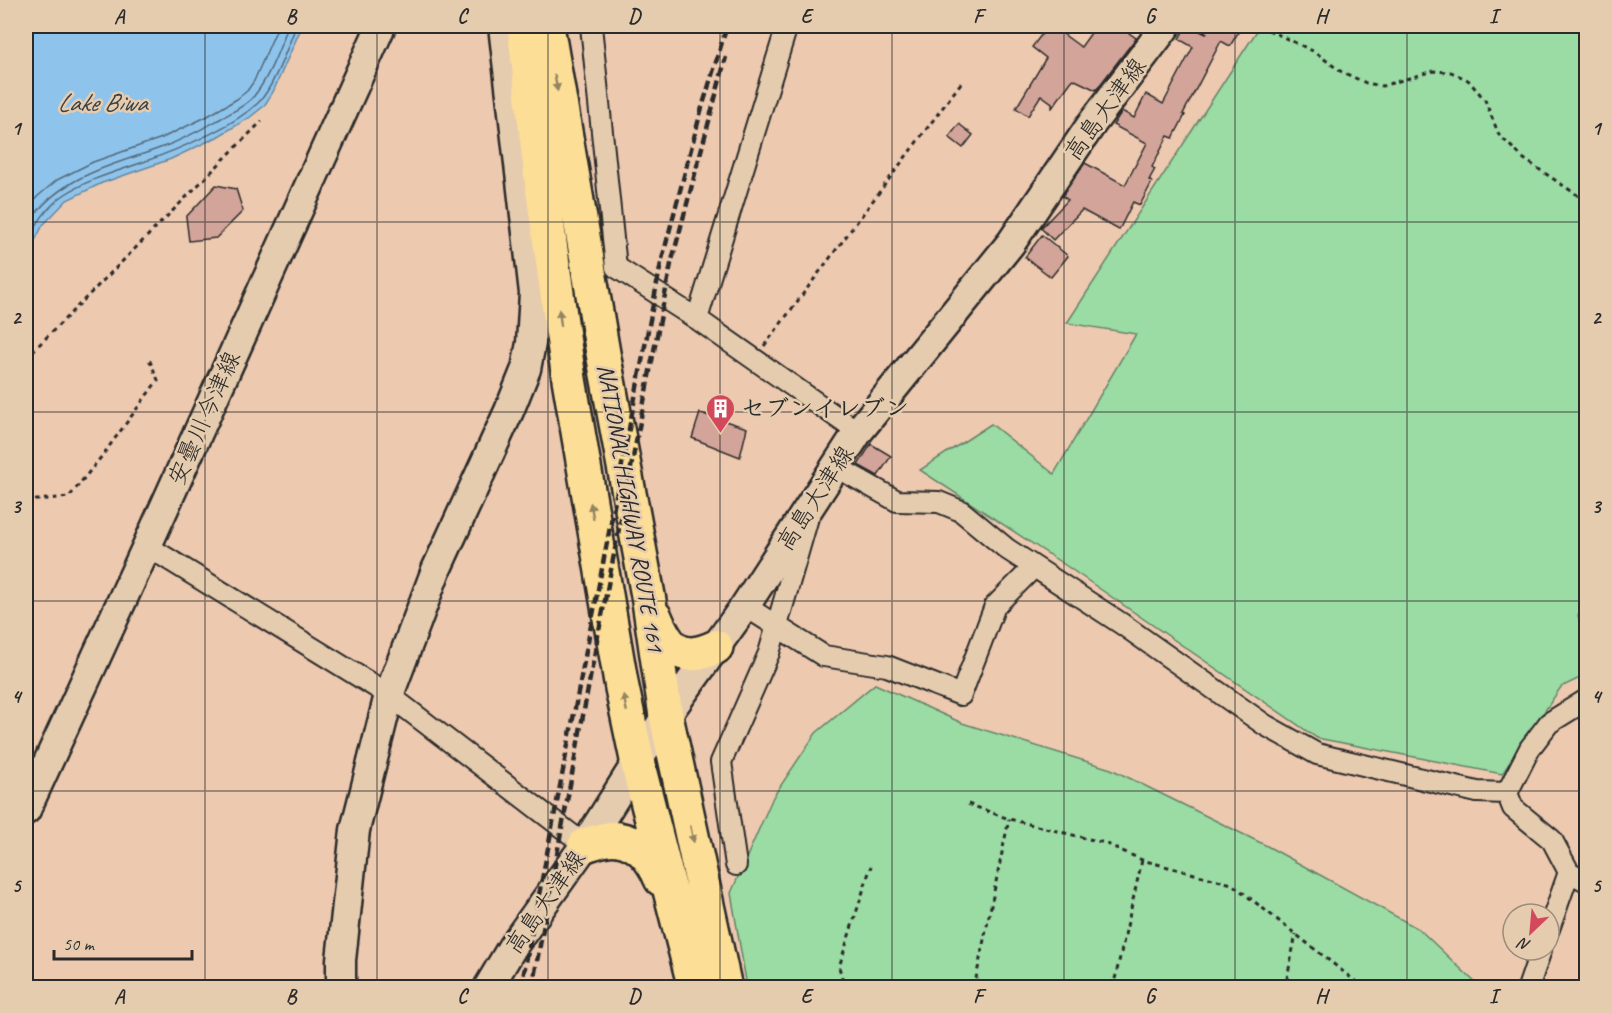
<svg xmlns="http://www.w3.org/2000/svg" width="1612" height="1013" viewBox="0 0 1612 1013" font-family="Caveat,'Klee One',sans-serif">
  <rect width="100%" height="100%" fill="#edc9b0"/>
  <filter id="ink" filterUnits="userSpaceOnUse"><feTurbulence type="fractalNoise" baseFrequency=".0167" numOctaves="2"/><feDisplacementMap in="SourceGraphic" scale="12" xChannelSelector="R" yChannelSelector="G"/><feConvolveMatrix kernelMatrix="1 2 1 2 8 2 1 2 1" color-interpolation-filters="sRGB"/></filter>
  <g filter="url(#ink)">
    <path fill="#9bdba4" stroke="#638368" stroke-width="1.5" d="M1260,26H1586V606L1578,615L1586,648V675L1561,687L1502,774L1317,738L1065,565L920,470L991,424L1054,474L1136,334L1067,323Z
      M875,684L962,723L1111,769L1267,846L1419,929L1480,987H747L731,893L773,797L816,733Z"/>
    <path fill="#8ec4ec" stroke="#66879f" stroke-width="1.5" d="M26,26H302L273,92L264,106L249,118L217,137L171,159L102,183L67,200L43,225L26,258Z"/>
    <g fill="none" stroke-linecap="round" stroke-linejoin="round">
      <path stroke="#536878" stroke-width="1.5" d="M26,211L37,197L57,180L93,162L162,138L206,117L237,99L247,91L254,81L278,26
        M26,229C53,177 112,166 163,147C183,140 202,129 220,119C232,112 246,106 254,96C269,78 280,47 288,26
        M26,245C35,226 46,207 64,195C85,181 111,173 135,165C172,152 230,129 258,103C273,89 288,46 296,26"/>
    </g>
    <path fill="#d3a499" stroke="#2b2b2b" stroke-width="1.5" d="M1048,26H1052L1081,47L1096,26H1119L1136,38L1096,90L1073,79L1052,108V103L1041,95L1028,116L1016,108L1046,58L1032,47Z
      M1186,26H1190L1206,34L1207,33L1195,26H1242L1230,46L1221,41L1183,114L1185,115L1173,138L1168,136L1152,167L1155,169L1149,180L1152,182L1140,205L1133,202L1119,230L1082,210L1053,240L1041,228L1068,200L1062,196L1085,163L1125,185L1147,143L1113,125L1122,111L1134,118L1146,94L1163,104L1193,47L1179,39Z
      M959,124L973,135L963,148L949,137Z
      M216,185L236,189L243,211L216,238L189,241L186,217Z
      M1042,235L1068,256L1051,277L1025,257Z
      M700,413L747,428L740,457L692,438Z
      M871,444L891,456L878,476L858,465Z"/>
    <g fill="none" stroke-linecap="round" stroke-linejoin="round">
      <defs>
        <path id="street" d="M591,26L616,267L697,319L858,432
          M697,319L787,26
          M835,466L897,501L939,502L961,511L1007,549L1122,624L1265,725L1317,754L1477,792L1507,793
          M147,546L389,695L585,845
          M745,606L824,656L887,666L961,695L995,606L1034,567
          M1586,700L1549,723L1530,748L1507,793L1513,808L1552,840L1569,872L1586,881
          M736,865L721,762L769,653L807,521
          M1549,929L1569,872
          M1528,988L1541,950"/>
        <path id="secondary" d="M26,810L147,546L381,26
          M341,988V960L355,830L389,695L436,570L509,411L526,369L531,343L534,293L503,26
          M488,988L513,946L585,845L666,716L745,606L858,432L1011,243L1093,122L1166,26"/>
        <path id="highway" d="M524,26L541,179L569,379L622,688L639,769L695,988
          M547,26L603,353L649,601L666,716L725,988
          M655,617C668,648 680,664 716,647
          M585,845C595,842 608,837 618,839C639,842 653,860 661,879"/>
      </defs>
      <use href="#street" stroke="#2b2b2b" stroke-width="24"/>
      <use href="#secondary" stroke="#2b2b2b" stroke-width="33"/>
      <use href="#highway" stroke="#2b2b2b" stroke-width="38"/>
      <path stroke="#2b2b2b" stroke-width="3" stroke-dasharray="4.5 4.5" stroke-linecap="butt" d="M1260,26L1315,52L1340,71L1366,83L1382,86L1433,71L1451,72L1468,80L1485,100L1499,135L1524,159L1586,201
        M764,346L961,83
        M26,358L262,121
        M26,501L69,497L102,456L158,380L149,359
        M968,804L1009,819L1105,843L1142,860L1232,884L1364,988
        M847,988L844,985L839,967L871,866
        M974,988L1009,819
        M1113,988L1142,860
        M1285,988L1296,934"/>
      <use href="#street" stroke="#e6ccae" stroke-width="20"/>
      <use href="#secondary" stroke="#e6ccae" stroke-width="28"/>
      <use href="#highway" stroke="#fcde96" stroke-width="33"/>
      <path stroke="#2b2b2b" stroke-width="4.5" stroke-dasharray="9 4.5" stroke-linecap="butt" d="M521,988L661,263L701,111L727,26
        M532,988L596,646L671,264L726,57"/>
    </g>
    <defs><path id="oneway-solid" d="M-6-.8H1V-3.2L6.5 0L1 3.2V.8H-6Z" transform="scale(1.5)"/></defs>
    <g fill="#948460">
      <use href="#oneway-solid" transform="translate(556 83) rotate(80)"/>
      <use href="#oneway-solid" transform="translate(560 318) rotate(-98)"/>
      <use href="#oneway-solid" transform="translate(592 511) rotate(-100)"/>
      <use href="#oneway-solid" transform="translate(625 703) rotate(-102)"/>
      <use href="#oneway-solid" transform="translate(692 834) rotate(78)"/>
    </g>
  </g>
  <path fill="none" stroke="#2b2b2b" stroke-width="1.5" stroke-opacity="0.55" d="M205,26V988M377,26V988M548,26V988M720,26V988M892,26V988M1064,26V988M1235,26V988M1407,26V988M26,222H1586M26,412H1586M26,601H1586M26,791H1586"/>
  <defs>
    <symbol id="building-pin" viewBox="-11 -11 22 30"><path d="M0 17L-7.5 6A9.5 9.5 0 1 1 7.5 6Z" fill="#d1495b" stroke="#e6ccae"/><path d="M-4-6H4V6H1V3H-1V6H-4ZM-2.5-4.3h1.7v1.8h-1.7ZM.8-4.3h1.7v1.8H.8ZM-2.5-1h1.7V.8h-1.7ZM.8-1h1.7V.8H.8Z" fill="#fff"/></symbol>
  </defs>
  <g fill-rule="evenodd">
    <use href="#building-pin" x="704" y="392" width="33" height="45"/>
  </g>
  <g text-anchor="middle" stroke-width="5" stroke-linejoin="round" paint-order="stroke">
    <g font-size="24" fill="#2b2b2b" stroke="#e6ccae">
      <text transform="translate(1105 109) rotate(-54)" y="8">高島大津線</text>
      <text transform="translate(204 418) rotate(-66)" y="8">安曇川今津線</text>
      <text transform="translate(815 498) rotate(-57)" y="8">高島大津線</text>
      <text transform="translate(631 508) rotate(80)" y="8">NATIONAL HIGHWAY ROUTE 161</text>
      <text transform="translate(545 902) rotate(-55)" y="8">高島大津線</text>
    </g>
    <g font-size="24" font-weight="bold" fill="#2b2b2b" stroke="#e6ccae" text-anchor="start">
      <text x="741" y="416">セブンイレブン</text>
    </g>
    <g font-size="26" font-style="italic" fill="#3a4248" stroke="#e6ccae">
      <text x="102" y="111">Lake Biwa</text>
    </g>
  </g>
  <rect width="1612" height="1013" fill="none" stroke="#e6ccae" stroke-width="66"/>
  <g transform="translate(1531 932) rotate(206)"><circle r="28" fill="#e6ccae" stroke="#9b8c7a" stroke-width="1.5"/>
  <path d="M0-4.5L10 22L0 15L-10 22Z" fill="#d1495b"/>
  <text y="-9" font-size="16" font-weight="bold" text-anchor="middle" fill="#2b2b2b">N</text>
  </g>
  <path d="M54 950v9h138v-9" fill="none" stroke="#2b2b2b" stroke-width="3"/>
  <text x="63" y="950" font-size="18" fill="#2b2b2b" stroke="#e6ccae" stroke-width="4.5" paint-order="stroke">50 m</text>
  <rect x="33" y="33" width="1546" height="947" fill="none" stroke="#2b2b2b" stroke-width="2"/>
  <g font-size="20" text-anchor="middle" font-weight="bold" fill="#2b2b2b">
    <text x="119" y="23">A</text>
    <text x="291" y="23">B</text>
    <text x="462" y="23">C</text>
    <text x="634" y="23">D</text>
    <text x="806" y="23">E</text>
    <text x="978" y="23">F</text>
    <text x="1150" y="23">G</text>
    <text x="1321" y="23">H</text>
    <text x="1493" y="23">I</text>
    <text x="16" y="135">1</text>
    <text x="1596" y="135">1</text>
    <text x="16" y="324">2</text>
    <text x="1596" y="324">2</text>
    <text x="16" y="513">3</text>
    <text x="1596" y="513">3</text>
    <text x="16" y="703">4</text>
    <text x="1596" y="703">4</text>
    <text x="16" y="892">5</text>
    <text x="1596" y="892">5</text>
    <text x="119" y="1003">A</text>
    <text x="291" y="1003">B</text>
    <text x="462" y="1003">C</text>
    <text x="634" y="1003">D</text>
    <text x="806" y="1003">E</text>
    <text x="978" y="1003">F</text>
    <text x="1150" y="1003">G</text>
    <text x="1321" y="1003">H</text>
    <text x="1493" y="1003">I</text>
  </g>
</svg>
